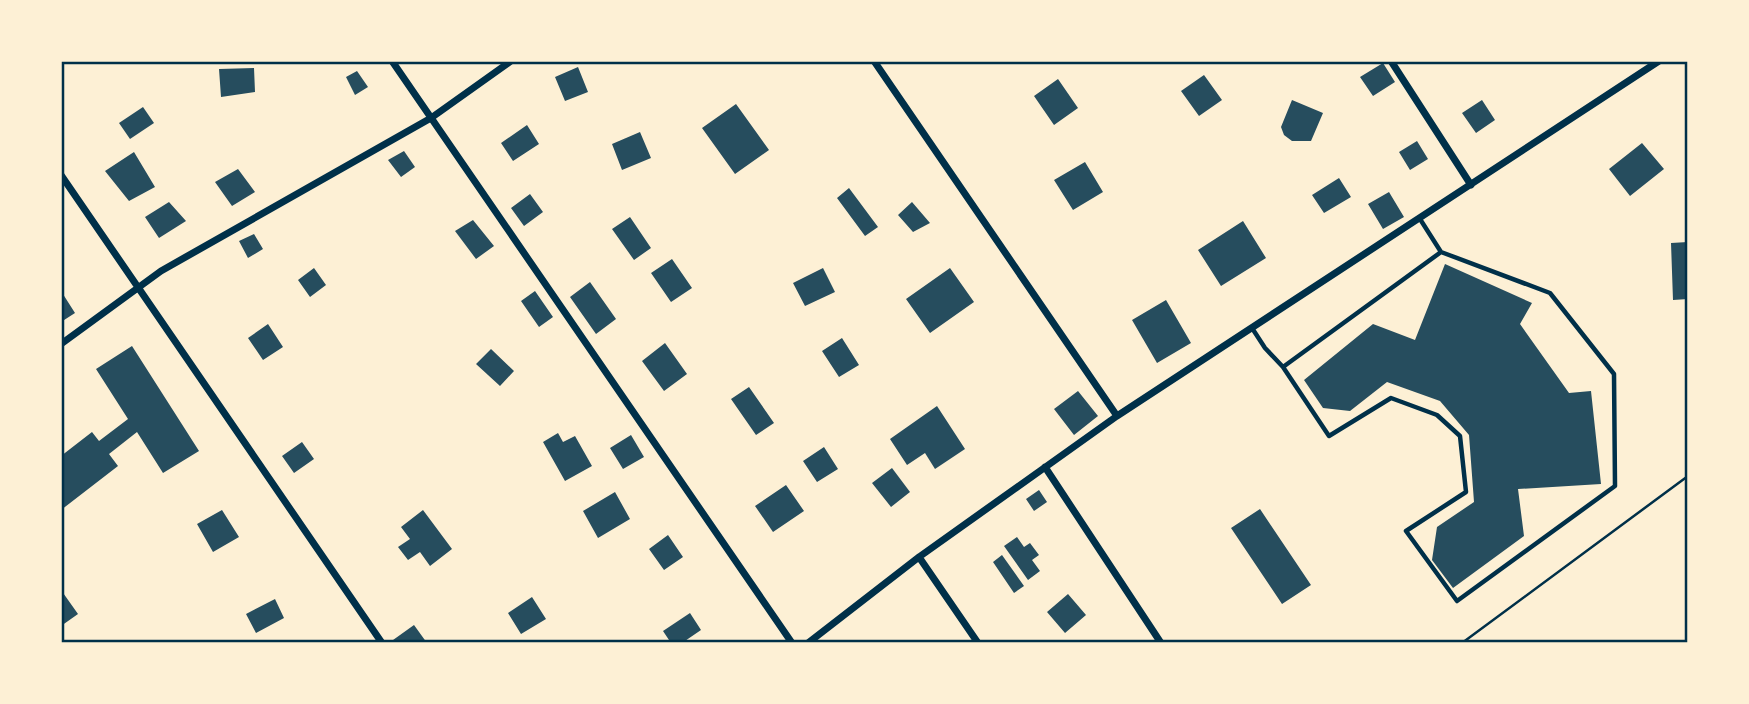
<svg xmlns="http://www.w3.org/2000/svg" width="1749" height="704" viewBox="0 0 1749 704" font-family="'Source Serif 4',serif">
  <rect width="100%" height="100%" fill="#fdf0d5"/>
  <path fill="#264d5e" d="M1383,63L1395,82L1373,96L1360,77Z
    M578,67L588,92L565,101L555,77Z
    M254,68L255,92L221,97L219,69Z
    M357,71L368,87L355,95L346,77Z
    M1204,75L1222,100L1199,116L1181,91Z
    M1058,79L1078,108L1054,125L1034,96Z
    M1292,100L1323,113L1311,141H1292L1284,135L1281,127Z
    M1482,100L1495,120L1476,133L1462,113Z
    M736,104L769,150L735,174L702,128Z
    M143,107L154,123L130,139L119,123Z
    M527,125L539,144L513,161L501,143Z
    M640,132L651,158L622,170L612,144Z
    M1417,141L1428,159L1410,170L1399,152Z
    M1642,143L1664,169L1630,196L1609,169Z
    M404,151L415,167L401,177L388,160Z
    M134,152L155,187L129,201L105,171Z
    M1085,162L1103,192L1073,210L1054,180Z
    M238,169L255,192L232,206L215,182Z
    M1339,178L1351,197L1324,213L1312,195Z
    M849,188L878,227L865,236L837,198Z
    M1389,192L1404,217L1383,229L1368,204Z
    M530,194L543,212L524,226L511,208Z
    M169,202L186,221L159,238L145,217Z
    M912,202L930,223L913,232L898,215Z
    M630,217L651,248L634,260L612,229Z
    M473,220L494,246L476,259L455,231Z
    M1243,221L1266,258L1221,286L1198,250Z
    M254,234L263,249L248,258L239,241Z
    M1688,242V299L1673,300L1671,243Z
    M672,259L692,288L671,302L651,273Z
    M1445,264L1532,303L1520,324L1569,393L1591,391L1601,484L1518,489L1524,536L1453,588L1432,560L1437,527L1474,502L1469,435L1440,401L1387,382L1350,411L1323,408L1304,380L1373,324L1415,340Z
    M314,268L326,285L310,297L298,280Z
    M823,268L835,292L805,306L793,283Z
    M950,268L974,302L930,333L906,299Z
    M590,282L616,319L596,334L570,297Z
    M61,291L75,313L61,322Z
    M535,291L553,317L539,327L521,301Z
    M1166,300L1191,343L1157,363L1132,320Z
    M268,324L283,347L263,360L248,338Z
    M842,338L859,365L839,377L822,351Z
    M665,343L687,374L664,391L642,361Z
    M132,346L199,451L163,473L137,432L109,454L118,466L61,510V456L92,432L99,441L128,419L96,369Z
    M491,349L514,371L500,386L476,364Z
    M749,387L774,423L756,435L731,399Z
    M1078,391L1098,416L1074,435L1054,409Z
    M937,406L965,449L935,469L925,453L907,465L890,439Z
    M558,433L563,442L575,436L592,466L565,481L543,442Z
    M631,435L644,457L623,469L610,448Z
    M302,442L314,459L294,473L282,456Z
    M824,447L838,469L817,482L803,461Z
    M892,468L910,492L891,507L872,483Z
    M786,485L804,511L773,532L755,506Z
    M1039,490L1047,502L1034,511L1026,499Z
    M615,492L630,519L598,538L583,511Z
    M1260,509L1311,585L1282,604L1231,528Z
    M222,510L239,537L213,552L197,524Z
    M423,510L452,549L430,566L420,552L408,560L398,547L410,539L401,527Z
    M668,535L683,557L664,570L649,549Z
    M1017,537L1024,547L1030,543L1039,555L1032,560L1040,571L1028,580L1004,546Z
    M1002,555L1024,586L1014,593L993,562Z
    M61,590L78,614L61,626Z
    M1068,594L1086,615L1065,633L1047,612Z
    M532,597L546,619L521,634L508,613Z
    M275,599L284,618L256,633L246,614Z
    M690,613L701,630L682,643H671L663,631Z
    M414,625L427,643H395L393,640Z"/>
  <g fill="none" stroke-linecap="round" stroke-linejoin="round">
    <path stroke="#003049" stroke-width="2.5" d="M1462,643L1688,476"/>
    <path stroke="#003049" stroke-width="4.5" d="M1252,328L1265,348L1283,367L1441,252L1420,219
      M1283,367L1329,436L1391,398L1437,415L1460,436L1466,492L1406,531L1457,601L1615,486L1614,374L1550,293L1441,252"/>
    <path stroke="#003049" stroke-width="7" d="M392,61L792,643
      M874,61L1117,416
      M1391,61L1471,185
      M61,175L382,643
      M61,344L161,271L431,118L511,61
      M1045,467L1161,643
      M919,557L978,643
      M808,643L919,557L1117,416L1659,61"/>
  </g>
  <rect width="1749" height="704" fill="none" stroke="#fdf0d5" stroke-width="126"/>
  <rect x="63" y="63" width="1623" height="578" fill="none" stroke="#003049" stroke-width="2.5"/>
</svg>
